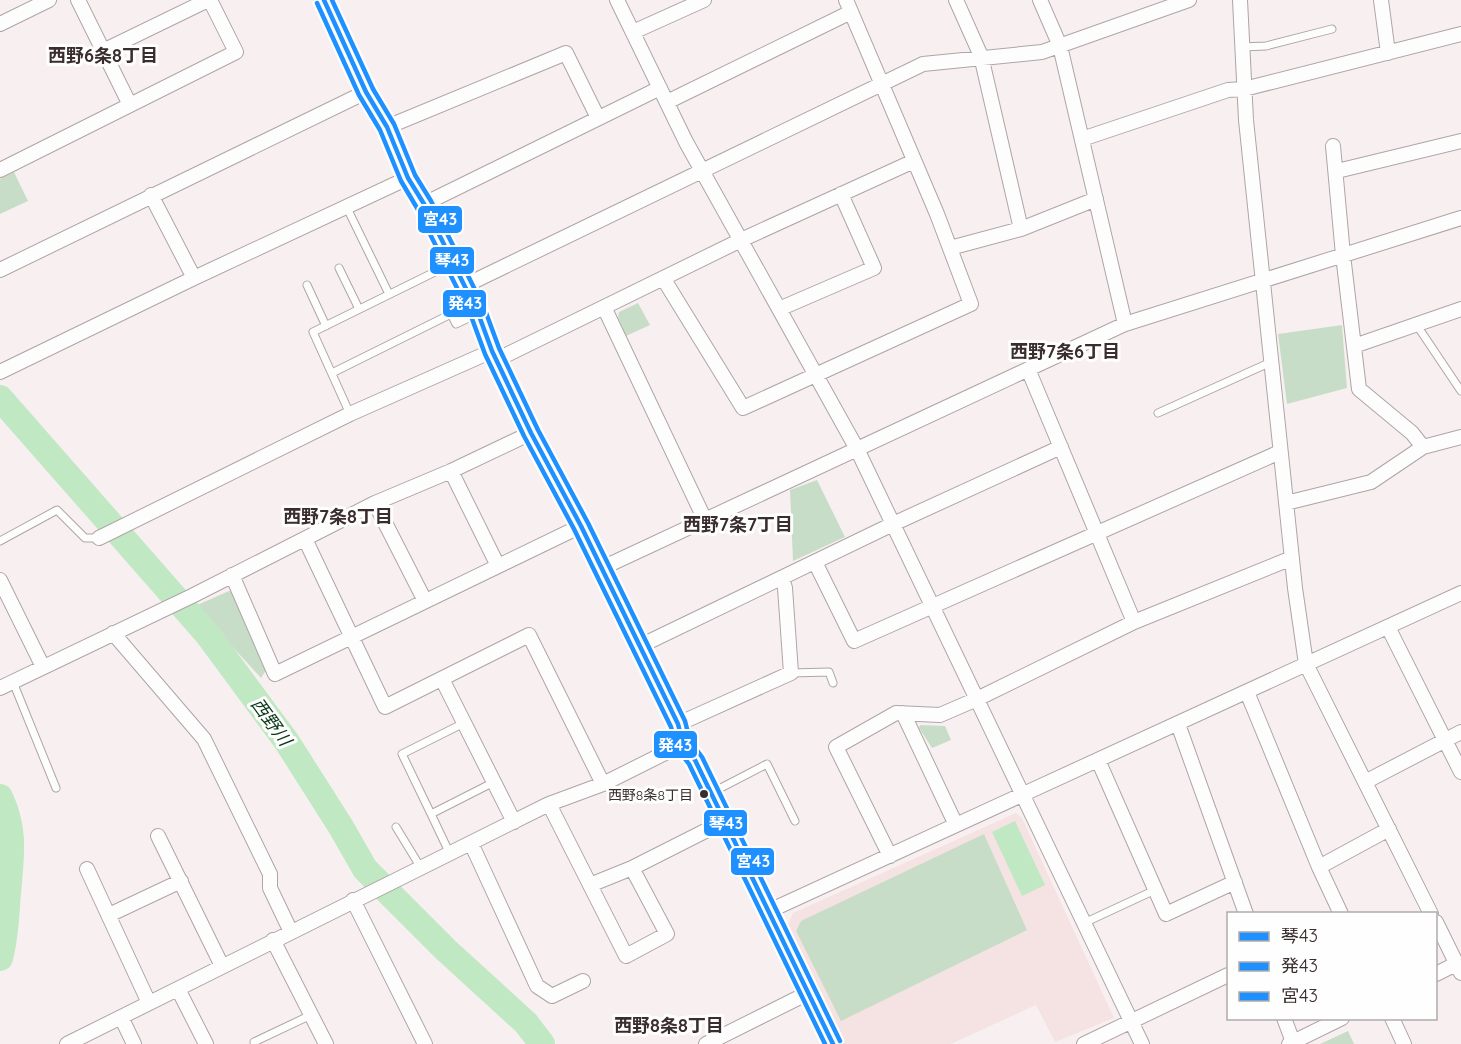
<svg xmlns="http://www.w3.org/2000/svg" width="1461" height="1044" viewBox="0 0 1461 1044" font-family="Quicksand,'Noto Sans JP',sans-serif">
  <rect width="100%" height="100%" fill="#f8f0f0"/>
  <path fill="#f5e3e3" d="M1016,813L1022,818L1114,1018L1055,1042L1036,1005L951,1044H844L788,925L793,913Z"/>
  <path fill="#c8ddc8" d="M14,172L28,201L0,214V179Z
    M638,303L650,325L626,336L618,317L619,312Z
    M1342,325L1347,388L1287,404L1278,334Z
    M817,480L845,537L793,561L790,490Z
    M229,591L232,592L268,667L261,678L195,606Z
    M920,725L945,726L951,740L932,748L919,728Z
    M984,834L1027,930L841,1021L796,931L801,921Z
    M1348,1031L1354,1044H1320Z"/>
  <path fill="#bfe8c3" d="M1015,821L1045,885L1022,896L992,832Z"/>
  <g fill="none" stroke-linecap="round" stroke-linejoin="round">
    <path stroke="#bfe8c3" stroke-width="26" d="M0,398L208,635L287,742L341,827L365,869L446,950L526,1023L542,1044
      M0,797C16,831 11,856 8,893C6,915 6,936 0,958"/>
    <defs>
      <path id="lane" d="M1242,47L1266,46L1332,29
        M347,208L389,294
        M339,268L359,309
        M307,285L326,326
        M1416,324L1461,391
        M332,373L451,314L456,324L475,315
        M1158,413L1271,362
        M350,414L313,332L451,264
        M0,541L57,510L85,538H99
        M791,673L829,672L833,683
        M13,682L56,788
        M464,723L402,754L431,814L494,782
        M713,792L767,764L795,821
        M431,814L450,854
        M396,827L421,868
        M1084,923L1155,890
        M254,1042L311,1015"/>
      <path id="street" d="M78,0L130,105
        M617,0L686,142L857,449L1142,1044
        M956,0L981,56L1021,229
        M1040,0L1060,46L1125,324
        M1240,0L1246,120L1295,588L1306,664L1431,914
        M1381,0L1388,53
        M0,24L49,0
        M633,32L704,0
        M103,51L208,0
        M667,102L851,12
        M387,127L566,53L598,118
        M1082,139L1228,90L1244,89L1461,34
        M1333,146L1343,255L1359,389L1412,433L1423,447
        M0,170L236,52L210,0
        M1337,171L1461,141
        M151,195L194,278
        M424,204L660,88
        M950,248L1021,229L1096,199
        M0,270L366,92
        M663,278L743,408L971,304L937,214L846,0
        M464,286L923,64L1042,52L1189,0
        M604,307L705,520
        M779,309L874,268L841,194
        M1354,346L1461,309
        M496,360L741,240L914,161
        M1028,369L1134,622
        M0,372L194,278L408,178
        M451,471L498,566
        M375,503L425,601
        M1286,503L1371,482L1423,447L1461,437
        M99,538L350,414L492,351
        M305,539L385,707L529,635L603,784
        M815,562L854,641L1280,452
        M602,568L1125,324L1461,218
        M232,575L275,674L581,526
        M0,580L43,667
        M1388,627L1461,772
        M113,633L204,739L270,874V888L291,932
        M640,646L893,524L1061,447
        M442,679L514,822
        M0,688L192,596L375,503L451,471L531,433
        M1247,692L1319,867L1341,914
        M903,713L956,825
        M678,724L791,673L785,588L782,578
        M1178,724L1246,914
        M1098,760L1166,914L1235,882
        M1365,782L1461,732
        M549,804L626,956L667,934L632,868
        M158,836L222,966
        M471,843L537,986L552,996L583,981
        M890,856L836,747L896,713L940,715L977,699L1134,622L1292,558
        M1319,867L1389,829
        M87,869L149,1003
        M590,885L632,868L725,821
        M353,900L425,1044
        M769,911L1461,593
        M109,915L181,881
        M1436,922L1461,973
        M273,940L326,1044
        M1436,974L1456,964
        M178,989L206,1044
        M121,1017L134,1044
        M1284,1018L1293,1042
        M1392,1018L1404,1044
        M67,1044L549,804L603,784L683,744
        M706,1044L808,993
        M1084,1044L1228,975
        M1289,1044L1342,1018"/>
      <path id="secondary" d="M324,0L366,92L387,127L408,178L424,204L478,313L492,351L531,433L581,526L678,724L683,744L695,760L833,1044"/>
    </defs>
    <use href="#lane" stroke="#aea5a5" stroke-width="9"/>
    <use href="#street" stroke="#aea5a5" stroke-width="16"/>
    <use href="#secondary" stroke="#aea5a5" stroke-width="22"/>
    <use href="#lane" stroke="#fefdfd" stroke-width="7"/>
    <use href="#street" stroke="#fefdfd" stroke-width="14"/>
    <use href="#secondary" stroke="#fefdfd" stroke-width="20"/>
    <defs>
      <path id="bus-1" d="M324,0L366,92L387,127L408,178L424,204L478,313L492,351L531,433L581,526L678,724L683,744L695,760L833,1044"/>
      <path id="bus-2" d="M317,3L359,95L380,130L401,181L417,208L471,316L485,354L524,436L574,529L671,727L676,747L689,764L825,1044"/>
      <path id="bus-3" d="M332,0L373,89L394,124L415,175L431,201L485,310L499,348L538,430L588,523L685,721L690,741L702,757L840,1041"/>
    </defs>
    <use href="#bus-1" stroke="#fefefe" stroke-width="9"/>
    <use href="#bus-2" stroke="#fefefe" stroke-width="9"/>
    <use href="#bus-3" stroke="#fefefe" stroke-width="9"/>
    <use href="#bus-1" stroke="#1e90ff" stroke-width="4.5"/>
    <use href="#bus-2" stroke="#1e90ff" stroke-width="4.5"/>
    <use href="#bus-3" stroke="#1e90ff" stroke-width="4.5"/>
  </g>
  <circle fill="#3a2d2d" stroke="#fefefe" stroke-width="2" cx="704" cy="794" r="5"/>
  <g text-anchor="middle" stroke-width="6" stroke-linejoin="round" paint-order="stroke">
    <g font-size="14" fill="#3a2d2d" stroke="#fefefe" text-anchor="end">
      <text x="693" y="800">西野8条8丁目</text>
    </g>
    <g font-size="18" font-weight="bold" fill="#3a2d2d" stroke="#fefefe">
      <text x="103" y="62">西野6条8丁目</text>
      <text x="1065" y="358">西野7条6丁目</text>
      <text x="338" y="523">西野7条8丁目</text>
      <text x="738" y="531">西野7条7丁目</text>
      <text x="669" y="1032">西野8条8丁目</text>
    </g>
    <g font-size="18" font-style="italic" fill="#093817" stroke="#fefefe">
      <text transform="translate(271 722) rotate(54)" y="6">西野川</text>
    </g>
  </g>
  <g stroke="#fefefe" stroke-width="2">
    <rect x="417" y="205" width="46" height="29" rx="6" fill="#1e90ff"/>
    <rect x="429" y="246" width="46" height="29" rx="6" fill="#1e90ff"/>
    <rect x="442" y="289" width="45" height="29" rx="6" fill="#1e90ff"/>
    <rect x="653" y="730" width="45" height="29" rx="6" fill="#1e90ff"/>
    <rect x="703" y="809" width="45" height="28" rx="6" fill="#1e90ff"/>
    <rect x="730" y="847" width="45" height="29" rx="6" fill="#1e90ff"/>
  </g>
  <g font-size="16" text-anchor="middle" font-weight="bold" fill="#fff">
    <text x="440" y="225">宮43</text>
    <text x="452" y="266">琴43</text>
    <text x="465" y="309">発43</text>
    <text x="675" y="751">発43</text>
    <text x="726" y="829">琴43</text>
    <text x="753" y="867">宮43</text>
  </g>
  <rect x="1227" y="912" width="210" height="108" fill="#fefefe" stroke="#b0aaaa" stroke-width="1.5"/>
  <rect x="1239" y="932" width="30" height="9" fill="#1e90ff" stroke="#b0aaaa" stroke-width="1.5"/>
  <text x="1281" y="942" font-size="18" fill="#3a2d2d">琴43</text>
  <rect x="1239" y="962" width="30" height="9" fill="#1e90ff" stroke="#b0aaaa" stroke-width="1.5"/>
  <text x="1281" y="972" font-size="18" fill="#3a2d2d">発43</text>
  <rect x="1239" y="992" width="30" height="9" fill="#1e90ff" stroke="#b0aaaa" stroke-width="1.5"/>
  <text x="1281" y="1002" font-size="18" fill="#3a2d2d">宮43</text>
</svg>
